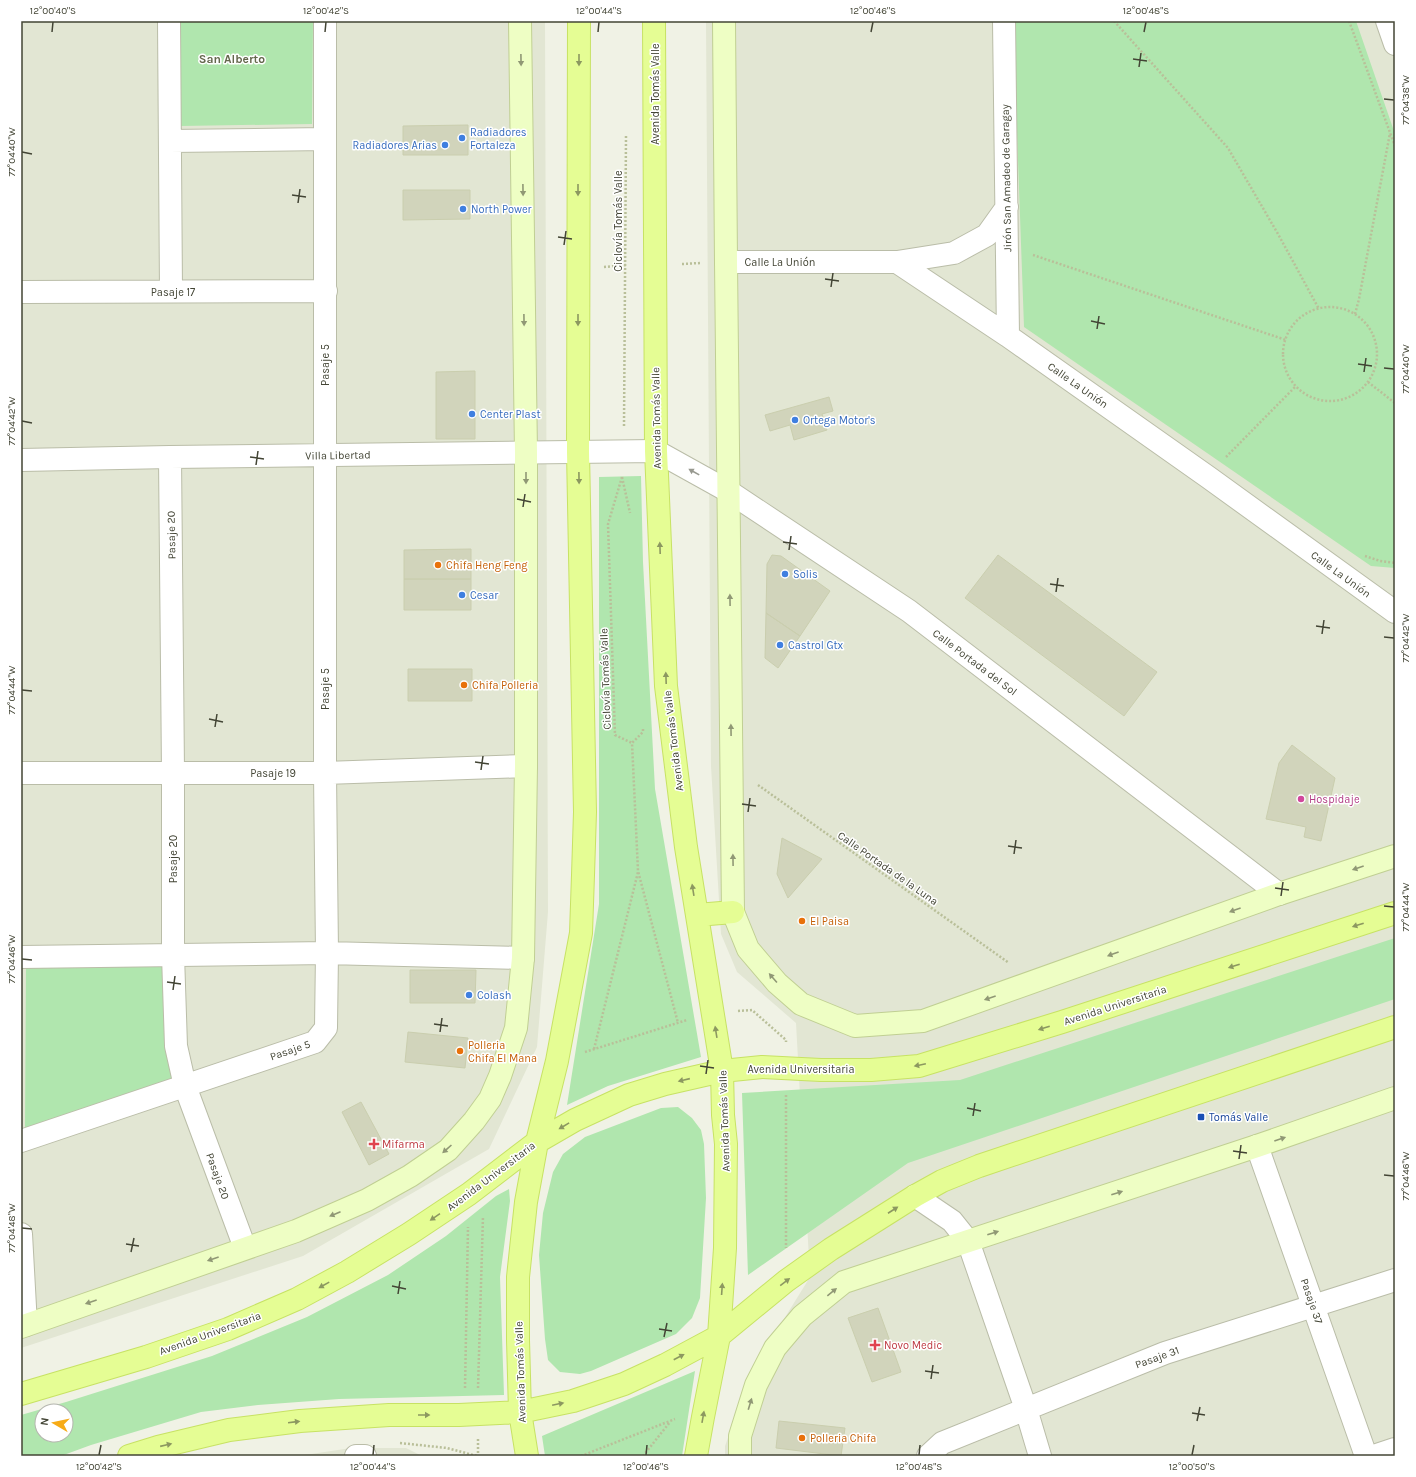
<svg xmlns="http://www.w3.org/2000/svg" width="1416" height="1477" viewBox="0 0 1416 1477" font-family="Karla,sans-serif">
  <rect width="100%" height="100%" fill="#f0f2e5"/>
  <path fill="#e2e6d3" d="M21,21H545L548,912L537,1047L489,1149L303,1256L21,1348Z
    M706,21H1395V1456H725V1446L753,1369L810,1277L796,1023L737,972L721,934L711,766Z
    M351,1448H406L422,1456H298Z"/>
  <path fill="#b0e6ae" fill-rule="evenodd" d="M181,21H313L312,124L181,126Z
    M1013,21H1356L1395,134V568L1371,566L1024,327Z
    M641,476L643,562L655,789L701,1057L608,1086L567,1105L599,904V477Z
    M1395,938V999L908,1163L748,1275L742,1093L960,1080Z
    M165,964L174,1081L25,1129L26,965Z
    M678,1107L692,1118L701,1130L704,1144L706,1198L700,1298L692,1318L676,1334L591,1371L580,1374L560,1372L548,1360L545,1339L539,1255L543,1213L553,1172L563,1154L585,1137L661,1108Z
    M509,1189L510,1201L500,1277L504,1395L339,1399L258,1405L201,1412L91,1445L61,1456H21V1415L66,1402L212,1356L307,1317L388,1275L446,1236L496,1196ZM42,1411H66V1435H42Z
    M695,1371L682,1456H545L542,1436Z"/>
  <path fill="#d1d4bb" stroke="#caceae" d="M468,125V155H403V126Z
    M403,190H470V219L403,220Z
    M475,371V439H436V372Z
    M829,397L833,411L822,414L827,430L794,440L790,425L770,431L765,415Z
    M471,549V579H404V550Z
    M772,555L781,556L830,591L800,636L766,613L767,564Z
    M998,555L1157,672L1124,716L965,598Z
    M404,579H471V610H404Z
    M766,613L800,636L778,668L765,658Z
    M408,669H472V701H408Z
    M1292,745L1335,778L1321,841L1304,837L1306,827L1266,819L1279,763Z
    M782,838L822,859L788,898L777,874Z
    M410,970H476L475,1003H410Z
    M408,1032L468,1038L465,1068L405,1062Z
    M361,1102L389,1154L369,1165L342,1112Z
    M878,1308L901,1372L872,1382L848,1318Z
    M779,1421L845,1428L841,1456L776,1448Z"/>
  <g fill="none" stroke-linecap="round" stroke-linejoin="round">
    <defs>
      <path id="street" d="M169,21L171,291
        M1004,21L1008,336
        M1387,21L1395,44
        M170,141L325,139
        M726,262H897L1008,336L1208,477L1395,612
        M897,262L954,253L987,235L1007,207
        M21,292L326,291
        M170,457L173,772V955L176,1046L185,1086L245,1248
        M21,460L170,457L656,451L728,491L909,611L1279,894
        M21,773H325L526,766
        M21,957L327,953L523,958
        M21,1141L315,1042L326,1028L327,953L325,773V21
        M1257,1146L1366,1456
        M915,1196L952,1221L968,1241L1026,1409L1040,1456
        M21,1234L26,1325
        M356,1456H365
        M928,1456L942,1443L1165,1353L1395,1280
        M1374,1456L1395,1449"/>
      <path id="secondary" d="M724,21L726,262L733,912L748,949L777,983L801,1004L855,1026L923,1021L1279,894L1395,856
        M21,1327L296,1231L367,1200L410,1176L448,1150L474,1121L490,1099L500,1076L516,1028L523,958L526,766V453L520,21
        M740,1456V1436L756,1385L775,1348L802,1316L844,1282L1257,1146L1395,1098"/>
      <path id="primary" d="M654,21L656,451L666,686L686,847L722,1071L723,1115L726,1144L725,1248L719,1336L703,1417L696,1456
        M697,915L733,912
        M21,1394L146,1357L228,1329L297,1299L347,1272L409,1234L469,1194L537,1142L575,1120L629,1095L665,1084L722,1071L762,1067L821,1070H871L919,1066L1062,1022L1395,913
        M129,1456L158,1447L229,1430L300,1421L389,1415H459L520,1412L573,1401L624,1384L665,1365L719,1336L786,1281L831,1249L915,1196L942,1181L979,1166L1395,1027
        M527,1456L520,1412L518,1340V1277L526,1202L537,1142L557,1061L581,933L583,875L585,812L578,452L579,21"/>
    </defs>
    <use href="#street" stroke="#babda8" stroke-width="24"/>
    <use href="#secondary" stroke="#c0cf93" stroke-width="24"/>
    <use href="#primary" stroke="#c7e264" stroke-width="24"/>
    <path stroke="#b9bf99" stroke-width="2.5" stroke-dasharray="2 2" stroke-linecap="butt" d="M1114,21L1228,148L1278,234L1319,309
      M1349,21L1395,146
      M1033,255L1286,340
      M682,264L701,263
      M604,267L627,265
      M1283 354a47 47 0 1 1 94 0a47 47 0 1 1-94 0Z
      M1355,314L1359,299L1390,133
      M1368,382L1395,403
      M624,426L626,135
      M1226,457L1296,386
      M622,477L608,524L615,735L632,743
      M622,477L630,513
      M1365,556L1380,561L1395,563
      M643,729V732L632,743L638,871L678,1023
      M758,785L1009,963
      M738,1011L752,1010L786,1040V1042
      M594,1049L638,872
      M585,1052L687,1020
      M786,1095V1248
      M465,1388L468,1227
      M478,1388L483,1216
      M478,1439V1456
      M400,1443L447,1448L477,1456
      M581,1456L675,1419
      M643,1456L670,1422"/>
    <use href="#street" stroke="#fff" stroke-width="22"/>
    <use href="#secondary" stroke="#eefec4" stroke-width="22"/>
    <use href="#primary" stroke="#e5fd94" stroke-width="22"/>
  </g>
  <defs><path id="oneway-solid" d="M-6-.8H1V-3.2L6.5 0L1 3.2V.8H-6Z"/></defs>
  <g fill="#909875">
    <use href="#oneway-solid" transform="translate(521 60) rotate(89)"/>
    <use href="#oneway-solid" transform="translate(523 190) rotate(89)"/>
    <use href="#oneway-solid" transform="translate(524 320) rotate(89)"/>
    <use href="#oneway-solid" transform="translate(526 478) rotate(90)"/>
    <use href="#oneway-solid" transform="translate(730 600) rotate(-91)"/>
    <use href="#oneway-solid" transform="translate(731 730) rotate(-91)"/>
    <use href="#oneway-solid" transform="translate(733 860) rotate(-91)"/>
    <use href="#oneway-solid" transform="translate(1358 868) rotate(161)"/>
    <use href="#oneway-solid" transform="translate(1235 910) rotate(160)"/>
    <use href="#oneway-solid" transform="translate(1113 954) rotate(160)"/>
    <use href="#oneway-solid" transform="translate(773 978) rotate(-131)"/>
    <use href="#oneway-solid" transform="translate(990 998) rotate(161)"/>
    <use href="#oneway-solid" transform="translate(1280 1139) rotate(-19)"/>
    <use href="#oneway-solid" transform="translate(447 1149) rotate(138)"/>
    <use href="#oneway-solid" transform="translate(1117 1193) rotate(-18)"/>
    <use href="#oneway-solid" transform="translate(335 1214) rotate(157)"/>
    <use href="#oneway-solid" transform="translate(993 1233) rotate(-18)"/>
    <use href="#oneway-solid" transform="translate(213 1259) rotate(161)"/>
    <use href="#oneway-solid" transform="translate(832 1292) rotate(-39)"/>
    <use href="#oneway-solid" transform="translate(91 1302) rotate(161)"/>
    <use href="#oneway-solid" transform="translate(750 1404) rotate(-73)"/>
  </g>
  <g fill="#8c9860">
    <use href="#oneway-solid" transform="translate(579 60) rotate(90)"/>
    <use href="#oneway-solid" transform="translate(578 190) rotate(90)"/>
    <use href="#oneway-solid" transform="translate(578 320) rotate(90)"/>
    <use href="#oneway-solid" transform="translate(579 478) rotate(89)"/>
    <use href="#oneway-solid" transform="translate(660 548) rotate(-92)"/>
    <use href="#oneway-solid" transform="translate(666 678) rotate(-92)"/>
    <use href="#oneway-solid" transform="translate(693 890) rotate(-99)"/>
    <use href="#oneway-solid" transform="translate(1358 925) rotate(162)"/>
    <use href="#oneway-solid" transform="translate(1234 966) rotate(162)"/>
    <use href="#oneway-solid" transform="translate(1044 1028) rotate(163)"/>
    <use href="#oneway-solid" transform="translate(716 1032) rotate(-99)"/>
    <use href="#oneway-solid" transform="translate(920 1065) rotate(168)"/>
    <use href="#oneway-solid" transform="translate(684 1080) rotate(167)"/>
    <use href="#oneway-solid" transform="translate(564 1126) rotate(149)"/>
    <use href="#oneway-solid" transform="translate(893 1210) rotate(-33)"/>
    <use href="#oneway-solid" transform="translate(435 1217) rotate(146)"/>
    <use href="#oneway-solid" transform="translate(785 1282) rotate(-37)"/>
    <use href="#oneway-solid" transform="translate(324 1285) rotate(151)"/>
    <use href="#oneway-solid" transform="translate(722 1289) rotate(-86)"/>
    <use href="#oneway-solid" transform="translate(679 1357) rotate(-28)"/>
    <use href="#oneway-solid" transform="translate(558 1404) rotate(-12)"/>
    <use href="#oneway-solid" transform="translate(424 1415)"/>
    <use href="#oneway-solid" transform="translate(703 1417) rotate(-80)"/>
    <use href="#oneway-solid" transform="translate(294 1422) rotate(-7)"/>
    <use href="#oneway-solid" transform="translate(166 1445) rotate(-13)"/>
  </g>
  <use fill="#989990" href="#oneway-solid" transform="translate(694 472) rotate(-151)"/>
  <path fill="none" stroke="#434535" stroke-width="1.5" d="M52,32L53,22M325,32L326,22M598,32L599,22M871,32L873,22M1144,32L1146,22M1133,59L1147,61M1139,67L1141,53M1384,99L1394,100M22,152L32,154M292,195L306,197M298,203L300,189M558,237L572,239M564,245L566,231M825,279L839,281M831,287L833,273M1091,321L1105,324M1097,329L1099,316M1358,364L1372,366M1384,368L1394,369M1364,372L1366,358M22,421L32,423M250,457L264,459M256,465L258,451M517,499L531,502M523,507L525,494M783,542L797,544M789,550L791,536M1050,584L1064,586M1056,592L1058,578M1316,626L1330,628M1322,634L1324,620M1384,637L1394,638M22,690L32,691M209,719L223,722M215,727L217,714M475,762L489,764M481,770L483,756M742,804L756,806M748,812L750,798M1008,846L1022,848M1014,854L1016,840M1275,888L1289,890M1281,896L1283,882M1384,906L1394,907M22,959L32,960M167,982L181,984M173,990L175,976M434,1024L448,1026M440,1032L442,1018M700,1066L714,1068M706,1074L708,1060M967,1108L981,1111M973,1116L975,1103M1233,1151L1247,1153M1239,1159L1241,1145M1384,1175L1394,1176M22,1228L32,1229M126,1244L139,1246M131,1252L134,1238M392,1286L406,1289M398,1294L400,1281M659,1329L672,1331M664,1337L667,1323M925,1371L939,1373M931,1379L933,1365M1192,1413L1205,1415M1197,1421L1200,1407M99,1455L101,1445M373,1455L374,1445M646,1455L647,1445M919,1455L920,1445M1192,1455L1194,1445"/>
  <g fill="#3f7fe0" stroke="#fff" stroke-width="1.5">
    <circle cx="462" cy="138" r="4"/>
    <circle cx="445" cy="145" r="4"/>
    <circle cx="463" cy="209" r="4"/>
    <circle cx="472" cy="414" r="4"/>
    <circle cx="795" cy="420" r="4"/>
    <circle cx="785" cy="574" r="4"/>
    <circle cx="462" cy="595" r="4"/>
    <circle cx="780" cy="645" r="4"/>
    <circle cx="469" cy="995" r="4"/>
  </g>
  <g fill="#e8710a" stroke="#fff" stroke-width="1.5">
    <circle cx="438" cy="565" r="4"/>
    <circle cx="464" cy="685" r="4"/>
    <circle cx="802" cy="921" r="4"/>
    <circle cx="460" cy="1051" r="4"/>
    <circle cx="802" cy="1438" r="4"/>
  </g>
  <circle fill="#d1479c" stroke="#fff" stroke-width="1.5" cx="1301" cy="799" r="4"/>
  <rect fill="#1a4fb4" stroke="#fff" stroke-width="1.5" x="1197" y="1113" width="8" height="8" rx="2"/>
  <g fill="#e0444e" stroke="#fff" stroke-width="1.5">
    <path d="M372 1138h4v4h4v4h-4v4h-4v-4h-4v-4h4z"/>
    <path d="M873 1339h4v4h4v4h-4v4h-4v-4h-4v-4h4z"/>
  </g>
  <g text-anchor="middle" stroke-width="3" stroke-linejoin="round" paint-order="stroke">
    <g font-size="11" fill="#434535" stroke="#fff">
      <text transform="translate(655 94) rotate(-90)" y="4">Avenida Tomás Valle</text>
      <text transform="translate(1006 178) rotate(-91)" y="4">Jirón San Amadeo de Garagay</text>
      <text transform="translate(618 221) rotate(-90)" y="4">Ciclovía Tomás Valle</text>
      <text x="780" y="266">Calle La Unión</text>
      <text x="173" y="296">Pasaje 17</text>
      <text transform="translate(325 365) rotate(-90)" y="4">Pasaje 5</text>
      <text transform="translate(1078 385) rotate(35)" y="4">Calle La Unión</text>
      <text transform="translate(656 418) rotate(-91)" y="4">Avenida Tomás Valle</text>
      <text transform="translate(338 455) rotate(-1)" y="4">Villa Libertad</text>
      <text transform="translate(171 535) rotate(-91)" y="4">Pasaje 20</text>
      <text transform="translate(1341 574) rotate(36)" y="4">Calle La Unión</text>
      <text transform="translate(975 662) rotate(37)" y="4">Calle Portada del Sol</text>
      <text transform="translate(605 679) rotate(-92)" y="4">Ciclovía Tomás Valle</text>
      <text transform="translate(325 689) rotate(-90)" y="4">Pasaje 5</text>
      <text transform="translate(673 741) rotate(-97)" y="4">Avenida Tomás Valle</text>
      <text x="273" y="777">Pasaje 19</text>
      <text transform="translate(173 859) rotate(-90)" y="4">Pasaje 20</text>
      <text transform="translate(888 868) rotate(35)" y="4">Calle Portada de la Luna</text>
      <text transform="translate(1115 1005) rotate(-18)" y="4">Avenida Universitaria</text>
      <text transform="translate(290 1050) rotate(-19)" y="4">Pasaje 5</text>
      <text x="801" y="1073">Avenida Universitaria</text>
      <text transform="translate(724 1121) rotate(-92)" y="4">Avenida Tomás Valle</text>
      <text transform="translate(218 1176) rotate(70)" y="4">Pasaje 20</text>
      <text transform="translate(491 1176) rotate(-37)" y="4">Avenida Universitaria</text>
      <text transform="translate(1312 1301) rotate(71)" y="4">Pasaje 37</text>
      <text transform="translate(210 1333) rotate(-20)" y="4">Avenida Universitaria</text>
      <text transform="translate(1157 1357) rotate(-20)" y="4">Pasaje 31</text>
      <text transform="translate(520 1372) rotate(-92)" y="4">Avenida Tomás Valle</text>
    </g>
    <g font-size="11" fill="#366cbe" stroke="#fff" text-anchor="start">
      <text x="470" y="136">Radiadores<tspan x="470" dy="13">Fortaleza</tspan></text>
      <text x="437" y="149" text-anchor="end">Radiadores Arias</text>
      <text x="471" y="213">North Power</text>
      <text x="480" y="418">Center Plast</text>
      <text x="803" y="424">Ortega Motor's</text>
      <text x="793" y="578">Solis</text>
      <text x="470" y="599">Cesar</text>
      <text x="788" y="649">Castrol Gtx</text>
      <text x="477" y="999">Colash</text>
    </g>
    <g font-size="11" fill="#c56008" stroke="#fff" text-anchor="start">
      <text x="446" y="569">Chifa Heng Feng</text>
      <text x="472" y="689">Chifa Polleria</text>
      <text x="810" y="925">El Paisa</text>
      <text x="468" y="1049">Polleria<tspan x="468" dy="13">Chifa El Mana</tspan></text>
      <text x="810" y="1442">Polleria Chifa</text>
    </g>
    <g font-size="11" fill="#b23c85" stroke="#fff" text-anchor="start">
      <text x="1309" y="803">Hospidaje</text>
    </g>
    <g font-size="11" fill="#164399" stroke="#fff" text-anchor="start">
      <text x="1209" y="1121">Tomás Valle</text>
    </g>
    <g font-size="11" fill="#be3a42" stroke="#fff" text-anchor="start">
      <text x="382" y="1148">Mifarma</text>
      <text x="884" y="1349">Novo Medic</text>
    </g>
    <g font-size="12" font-weight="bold" fill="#64674c" stroke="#fff">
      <text x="232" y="63">San Alberto</text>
    </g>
  </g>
  <rect width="1416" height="1477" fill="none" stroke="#ffffff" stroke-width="44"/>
  <g transform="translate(54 1423) rotate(279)"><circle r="19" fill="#ffffff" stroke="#b4b5ae"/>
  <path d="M0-3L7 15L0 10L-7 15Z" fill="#f7ab17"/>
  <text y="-6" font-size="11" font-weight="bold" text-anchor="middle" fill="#434535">N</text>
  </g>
  <rect x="22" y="22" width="1372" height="1433" fill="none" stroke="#434535" stroke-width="1.5"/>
  <g font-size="10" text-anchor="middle" fill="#434535">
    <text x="53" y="14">12°00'40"S</text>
    <text x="326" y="14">12°00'42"S</text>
    <text x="599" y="14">12°00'44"S</text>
    <text x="873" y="14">12°00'46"S</text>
    <text x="1146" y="14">12°00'48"S</text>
    <text transform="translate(1405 100) rotate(-90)" y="4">77°04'38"W</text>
    <text transform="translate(11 152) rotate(-90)" y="4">77°04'40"W</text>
    <text transform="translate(1405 369) rotate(-90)" y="4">77°04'40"W</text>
    <text transform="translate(11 421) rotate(-90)" y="4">77°04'42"W</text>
    <text transform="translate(1405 638) rotate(-90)" y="4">77°04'42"W</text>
    <text transform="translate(11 690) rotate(-90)" y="4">77°04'44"W</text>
    <text transform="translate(1405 907) rotate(-90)" y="4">77°04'44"W</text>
    <text transform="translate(11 959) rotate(-90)" y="4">77°04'46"W</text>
    <text transform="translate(1405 1176) rotate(-90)" y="4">77°04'46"W</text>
    <text transform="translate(11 1228) rotate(-90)" y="4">77°04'48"W</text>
    <text x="99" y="1470">12°00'42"S</text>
    <text x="373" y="1470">12°00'44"S</text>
    <text x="646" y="1470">12°00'46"S</text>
    <text x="919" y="1470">12°00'48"S</text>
    <text x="1192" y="1470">12°00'50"S</text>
  </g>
</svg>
